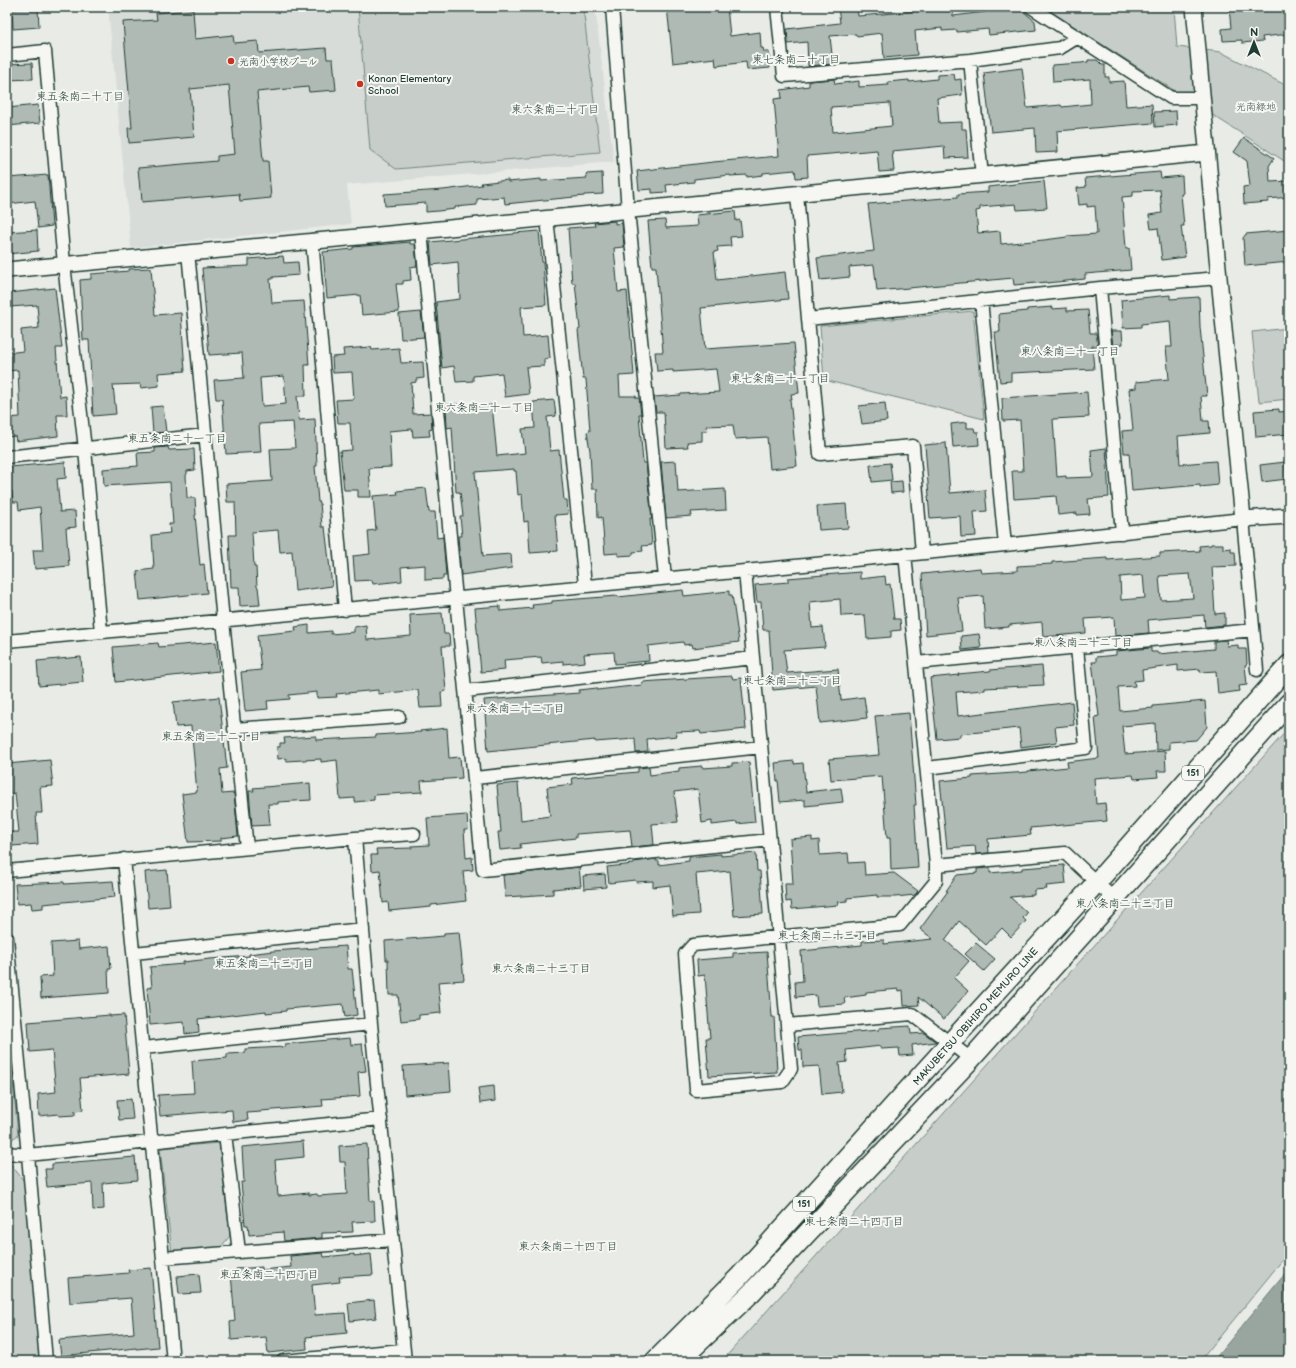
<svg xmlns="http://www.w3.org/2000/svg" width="1296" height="1368" viewBox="0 0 1296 1368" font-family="'Balsamiq Sans','Klee One',sans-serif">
  <rect width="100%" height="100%" fill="#e9ebe7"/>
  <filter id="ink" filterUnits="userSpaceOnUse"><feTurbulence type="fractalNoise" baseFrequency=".025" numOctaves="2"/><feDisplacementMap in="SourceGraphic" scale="8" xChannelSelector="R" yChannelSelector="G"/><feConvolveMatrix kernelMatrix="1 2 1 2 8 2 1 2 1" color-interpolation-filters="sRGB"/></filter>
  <g filter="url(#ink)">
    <path fill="#d8dcd8" d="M108,7H595L614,162L347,185L351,224L131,248Z"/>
    <path fill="#c7cec9" stroke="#73867e" d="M358,7H583L600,152L396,169L370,150Z
      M1044,7H1174L1177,47L1221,52L1289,87V164Z
      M973,311L984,419L824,380L820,326Z
      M1289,328V399L1259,402L1252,332Z
      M1289,728V1252L1200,1361H722Z
      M7,1019L18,1135L11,1140H7Z
      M219,1143L230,1236L220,1248L172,1253L160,1148Z
      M9,1162L24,1181L40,1361H7V1163Z"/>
    <path fill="#99a6a0" stroke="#687c75" d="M1289,1269V1361H1213Z"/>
    <path fill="#b0bab5" stroke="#1f3d34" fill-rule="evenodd" d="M38,7L39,27L13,29L12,9Z
      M667,7H727L730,36L760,32L761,48H763L764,52H769L770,68L747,70L746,62L716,66L715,58L673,63Z
      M838,7H857L858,16L930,10V8L941,7H952L953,16L985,12L984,7H1018L1035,21L1036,30L989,35L988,29L957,32V30L942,31V28L915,31L917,55L884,58L882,33L856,36V34L830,36L833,64L808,66L807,42L788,44L787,29L840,23Z
      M1229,7H1289V34L1262,37L1263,41L1242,43V40L1223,41L1222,29L1231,28Z
      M193,10L195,39L233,35L234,43L258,41L259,53L326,48L327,59H333L336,90L309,92L308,87L257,92L263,161H268L271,198L240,201L239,194L142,202L141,189L140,190L138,168L217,161V156L235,154L229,85L190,89L194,137L129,143L128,128H132L123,22L157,20L156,13Z
      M1088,60H1097L1102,65H1105V77H1109V82L1124,81L1126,106L1152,104L1153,123L1057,131L1058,152L1036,153L1035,128L991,132L984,73L1022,68L1027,108L1061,105L1062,107L1091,104L1090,79L1053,82L1052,65L1081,63L1088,62Z
      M32,63L33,79L7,80V64Z
      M954,74L955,80L961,79L962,95L937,98L939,123L962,122V129H966L968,157L945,158L944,146L892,151L894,171L879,172L877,150L807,156L808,177L796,178L795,170L763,173V175L747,177V175L730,176V175L694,179V182L666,185L667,192L652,193V189L639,190L637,171L713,162L779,156L774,99L782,98L781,90L809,86V81L834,79L835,84L859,81V87L889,85L888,82L909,80V82L937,79V75ZM890,103L892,126L833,132L831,107Z
      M38,105L40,123L7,126V108Z
      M1176,111L1177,125L1155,127L1154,112Z
      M1244,138L1274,158L1269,166L1270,182L1289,181V197L1268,199V202L1244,204L1243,187L1250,186L1247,161L1234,152Z
      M1160,172L1161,178L1182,176L1183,194H1181L1184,226H1181L1185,257L1162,260L1158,228L1151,229L1149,215L1162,213L1160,190L1133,191V196L1122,197L1126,248H1129L1131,270L1085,274V279L1047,283V282L1014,285L1013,278L877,291L874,265L849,267L850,277L820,280L817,258L874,251L868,204L958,197V194L988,192V187L1044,181L1047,208L1017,210L1016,204L980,207V210L976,211L978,233L1000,231L1001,244L1044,240L1067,237V236L1097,234L1095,206L1087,207V204L1079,205L1077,188L1086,187L1085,178Z
      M602,173L603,194L584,195V196L505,204L504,197L477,199V205L455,207V209L438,211L426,212V203L385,206L384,194L443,190L482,185L481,183L508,180V182L541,179V181L587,178L586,174Z
      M48,175L52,226L38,228L35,201L7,204V178Z
      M735,211L736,221L740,220L742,236L730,237L731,246L717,247L718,251L714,252L717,280L785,272L788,299L701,308L705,349L794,343L799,393L791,394L792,399H790L797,466L770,469L767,437L735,439L733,425L706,426L707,431H702V441L687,442L688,447L666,448L664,412H656L654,397L681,395V394L719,392L716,369L673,372V370L657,371L655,352H663L656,267H652L648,221L665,220L666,228L698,226L697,215Z
      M615,221V224L622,223L624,247L614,248L618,292L627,291L634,375L619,376L620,396H636V398H639L641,414H639L643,463H646L652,519H650L652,545L642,546L643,551L633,552V555L618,556V553L605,554L602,517L598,518L597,489H592L590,451L587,432L590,431L586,379H583L578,330L580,329L575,283H572L568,228L595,226L594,223Z
      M37,230L38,251L7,254V232Z
      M1289,230V262L1245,266L1243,238L1246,234Z
      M539,231L542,262H543L546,305L521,307L523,337L548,335L550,358L544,359V366L526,367L529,394L505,397L502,373L473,376V381L456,382L454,366L442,368L436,302L460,299L458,262L432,265L430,242L514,234V233Z
      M410,242V244H415L417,266L410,267L411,280L403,281V284H396L399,312L362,315L360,295L327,298L323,252L353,249V247Z
      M283,256L284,263L298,262L299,275L273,277V279H270L272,303L304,301L309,365H305L306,396H297L299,420L315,419L317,466H315L318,502H320L322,527H325L332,586L295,591L292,551L280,552L278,530L252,532L254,567H256L257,587H258L260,605L240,606L239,587H231L229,535H236L235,502H227L226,484L272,481L270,449L295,448L293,422L259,424L261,452L226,454L222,399H216L214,380L244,378L242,353L209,355L202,268L249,266V259ZM284,376L286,404L262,406L260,378Z
      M151,268L155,315L181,313L185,371L158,373L159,386L141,388L140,384L113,385L116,414L93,416L89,340H83L80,280L91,279V274L129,271V269Z
      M55,288L62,348H56L60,397L66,396L67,415H57L58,436L16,441L15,436L7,437V418L20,417L18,370L7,371V353L23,351L21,330L39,328L37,305L10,307L9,293Z
      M1170,295V299L1199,297L1200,327L1207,396H1201L1203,421H1209L1210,433L1178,436L1180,464L1216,461L1218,485L1200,487V485L1132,491L1129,453H1124L1122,431L1133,430L1129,389L1136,388V382L1169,379L1166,347H1172L1170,321L1141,324V327L1123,328L1121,300Z
      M1052,307V309L1067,308V311L1088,310L1090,333H1096L1098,346H1092L1094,369L1011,373V381L1000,382L995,332H1000L999,314L1027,311V309Z
      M421,312L424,337L401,339L399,314Z
      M1111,331H1122L1123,344L1113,345Z
      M371,347L372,350L399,348L401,363L423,362L424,378L416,379V382L411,383L413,414L431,413L432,429L429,430L430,436L413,437L412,429L389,431L391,467L369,468L371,497H358V490H344L340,451L352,450L350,423H338L336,400L354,399L352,372L333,373L332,357L344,356L343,349Z
      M1087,392L1089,417L1053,419L1057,477L1066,476V478L1093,477L1091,450L1106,448L1109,497L1088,499L1090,514L1077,515V513L1058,515L1056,496L1014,499L1012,471H1023L1020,420L1003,421L1002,398Z
      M554,400L556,416L547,417L550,451L559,450L564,500H567L568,514L555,515L558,551L530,553L528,521L524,522L522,494L518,495L516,471H514V469L475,472L483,556L511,554L512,568L461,575L458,536H462L460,516H463L460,492H456L452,427L447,428L446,405L458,404L459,408L492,405L497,456L525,453L522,429L535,428L533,402Z
      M885,403L887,421L862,424L859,406Z
      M163,406L166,432L153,433L151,407Z
      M1279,409V412L1289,411V434L1256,437L1254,411Z
      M967,422V428H974L975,432H978L979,445L953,447L951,424Z
      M946,443L950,493L985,490L987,511L974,512L976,536L961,537L960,516L930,518L928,496H929L925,445Z
      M168,447L169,450L194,449L195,470L187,471V474L186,475L187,498H195L196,515H195L200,565L204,564L207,593L140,600L137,571L154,569L152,535L170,533L169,524H173L170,482L104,486L103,469L138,466L137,453L155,452V448Z
      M676,461L678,492L725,489L726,510L691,512L692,516L666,518L661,462Z
      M65,462L66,478L57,479L60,512L75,511L76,527L66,528L69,566L35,569L33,550H43L40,507L19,510L18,502H13L12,491H7V480H11L10,467Z
      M1285,462L1287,479L1262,482L1260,465Z
      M890,463L892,480L872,482L870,465Z
      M902,481L903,492L891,493L890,482Z
      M426,488L429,512H435L437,538L443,537L446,576H443V579L425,580V565L401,567L402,581L373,584L372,580L355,581L353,556L370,554L368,531L376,530L373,496L398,494L397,491Z
      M846,504L848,528L819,530L817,506Z
      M1211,544H1223V549L1231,548V552H1235L1236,566L1212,567L1215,614L1225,613V625L1205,627L1204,615L1148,620L1149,633L1115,636L1114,617L1085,619L1086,633L1043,637L1042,622L1009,625V627L985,629L983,596L958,598L962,631L926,635L922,574L980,568L981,573L1017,571V566L1052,564V562L1107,558V560L1160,556V553L1200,551L1199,546L1211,545ZM1190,574L1193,598L1161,600L1159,576ZM1143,575L1145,598L1121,600L1120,577Z
      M860,572V579L885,576L886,585L890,584L894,619H900L901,630L891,631V637L867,639L865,615L841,616L840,599L810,602L812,628L823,627L825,647L784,650L787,673L838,669L841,700L864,697L867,718L820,723L816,686L773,690L769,630H763L761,602H757L755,585L788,582V578Z
      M683,590L684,596L729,591V595H732L739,642L693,648L692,644L684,645L683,642L648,646L649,661L615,664L614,652L584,654L585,662L563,664V661L542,663L541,657L504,660L505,670L481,672L475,608L500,606V611L533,608L532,605L552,603V601L617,596L618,597Z
      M442,613L444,634H449L450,646H442L446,691L441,692L442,707L420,708L418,690L378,694V690L336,694L337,697L317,698V692L289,695L290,699L267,701L268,709L245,711L241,672L261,670L257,635L296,631L295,627L309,625V633L331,631V634L354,632V627L366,625L367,640L411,636L410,615Z
      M979,634L981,648L962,650L961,636Z
      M1226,640L1227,646L1238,645V649H1246L1247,664L1245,665L1247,685L1239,686L1240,691L1218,694L1216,671L1200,672V669L1178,671V665L1142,670L1143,680L1134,681L1135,686L1118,687L1120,711L1153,708V706L1205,701L1207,727L1196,740L1169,742V749L1156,750L1155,723L1122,726L1125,754L1165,751L1166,771H1157L1158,777L1134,779L1133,775L1094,778L1096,804L1105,803L1107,821L1030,828L1031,835L988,839L989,853L976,854L975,846L947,848L940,781L972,778V776L1028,772V771L1068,767L1067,762L1099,758L1095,717L1099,716L1092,662H1096V657L1116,655V651L1151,648V652H1157L1158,654L1214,649V641Z
      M216,642L219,671L116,682L113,647L158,643L159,647Z
      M81,657L83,682L39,686L37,661Z
      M1042,666L1044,685L985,688V690L956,692L958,716L1072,702L1074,725L1055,727L1057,742L1021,747L1019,728L960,734V737L937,739L930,678L959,675L958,674L990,671V670Z
      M732,676L733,679L741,678L746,729L701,734L700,731L676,732L677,736L647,739L648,752L636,753L635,739L595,742V740L488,751L484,700L579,693V690L597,688V690L642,685V682Z
      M219,697L227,768L220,769L222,794L234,793L238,836L221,838V841L188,842L182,794L197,792L191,726L176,727L173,702Z
      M909,713L916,805H914L918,868L891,870L890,838H887L882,776L831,780L829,759L879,755L875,716Z
      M447,728L449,758L460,757L462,778L421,781L422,792L374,795V800L355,802V798L340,799L337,760L321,762V759L286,761V758L278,759L277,747H280V743H285L284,738L316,736V740L376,737V735L421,732L420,731Z
      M50,760L53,786L40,787L42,813H36L38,844L12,846L11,832H19L15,793L7,794V764Z
      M794,761V764L803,763L806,792L841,788L843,802L805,806V800L780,802L778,780L777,781L775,763Z
      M749,762L755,822L737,824V822L712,825V821L702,823L698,789L674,792L678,822L652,824L654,845L632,847L630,830L576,834V838L520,844L521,848L500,850L498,832H501L497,785L518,783L521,820L550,816L547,787L573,784L572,778L638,772V768L649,767L650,775L679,771V768L702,766L703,768L732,766V763Z
      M310,783L311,800L278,802V804H268L270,825L252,826L249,791H254L253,788Z
      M467,815L468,830H464L466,858L472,857L473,870L463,871L466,901L431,905V907L389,911L388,902L383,903L380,870L372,871L371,855H377L376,849L412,848L411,846L429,845L427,818Z
      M812,837V841L819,840L820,855L848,853L849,863L864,862L865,875L894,873L918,891L915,895L895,897H877V895L847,898V901L837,902L838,905L792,909L791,901L786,902L785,884H793L790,839Z
      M756,853L757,871H760L763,914L734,916L730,871L696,874L699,914L673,916L670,885L653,887V881L636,882L635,880L609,883L607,867L634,864V862L656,859V861H659V865L689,861V857L721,854V856Z
      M1064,865L1066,884L1046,886L1047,889L1034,890V895L1010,897L1027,913L1023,918L1026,921L1011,937L1002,928L986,945L959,921L945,940L969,961L954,978L968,991L944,1019L918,997L919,1005L904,1006L903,990L899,991V989L866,992V995L844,998L845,1004L817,1006L816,995L796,997L795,982L803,981L801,951L862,945V941L884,940V944L933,939L920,929L948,891H946L957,875L977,873V869L990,868V873L1022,870V868Z
      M579,867L581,886L553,889V894L505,897L503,875Z
      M167,870L170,906L148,908L145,872Z
      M605,874L606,887L584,889L583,876Z
      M113,881L115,897L43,904V908L32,909L31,903L17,904L15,884L64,882V884Z
      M459,932L464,980L438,982L441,1013L419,1015V1019L401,1021L398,995H389L388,960H386L385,941L444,936V933Z
      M78,941L79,949L109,946L111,969H108L109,993L41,998L40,977L53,976L51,943Z
      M976,943L995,959L984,971L965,954Z
      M346,946L348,969H352L357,1015L345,1017L343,1004L286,1009V1011L266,1013V1011L198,1019L199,1032L185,1034L184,1022L150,1025L147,988L152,987L150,967L183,964V962L210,959L249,956V954L273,951Z
      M749,952V953L767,952L772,1017H774L777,1072L709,1076L706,1038H710L705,975L698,976L697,960L733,957V953Z
      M110,1015V1016L124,1015L129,1074L80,1078L83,1110L75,1111V1115L59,1116L58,1114L39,1116L38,1094L56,1092L52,1050L30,1052L28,1022Z
      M910,1026L911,1034L924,1033L936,1042L912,1045L913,1055L900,1056L899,1048L881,1049V1046L846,1050L847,1062L839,1063L842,1092L822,1094L819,1066L803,1067L802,1050H799L798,1037L879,1030V1028Z
      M350,1038L351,1045L362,1044L366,1071L358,1072L360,1096L322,1099L323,1106L261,1111V1112L247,1113L248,1120L233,1122L232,1110L160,1116L158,1095L194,1093L192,1061L227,1058V1054L245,1053V1049L285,1047V1044Z
      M449,1063L451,1091L405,1095L403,1066Z
      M494,1086L495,1101L480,1103L478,1088Z
      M131,1099L133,1119L119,1120L117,1100Z
      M303,1141L304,1157L275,1160L278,1196L309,1193V1195L317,1194L318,1196L347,1194L345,1162H340L339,1146L367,1144L370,1201H374L375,1221L352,1222L353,1232L322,1233V1238L284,1241L283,1232L249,1235L248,1225H245L241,1182H244L242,1147Z
      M135,1157L137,1180L103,1183L104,1209L93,1210L92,1183L47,1187L45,1169H52V1164Z
      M323,1253L324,1257L354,1254V1256L371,1254L373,1275L339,1277L340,1282L312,1285L315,1315L345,1313L347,1333L306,1337L307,1349L268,1353L266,1337L231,1340L230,1322L235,1321L231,1273L236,1272V1269L262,1267V1270L291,1267L290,1256Z
      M151,1268L158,1347L136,1349V1348L61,1356L59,1340L134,1333L131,1298L70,1303L68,1278L129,1273L128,1270Z
      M199,1274L201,1293L179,1294L177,1276Z
      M374,1300L376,1318L350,1321L348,1303Z"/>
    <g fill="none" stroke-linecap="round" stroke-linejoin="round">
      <defs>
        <path id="minor" d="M612,7L628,210L665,578
          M777,7L784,76L970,60L1060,48L1078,37
          M1031,7L1171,98H1202
          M7,55L45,51L64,264L85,449L101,632
          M970,60L982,176
          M797,194L820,454L913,446L922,553
          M547,218L585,585
          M421,231L456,599L483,870L770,840
          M312,240L345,610
          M188,252L223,621L247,848
          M1100,288L1122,533
          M981,300L1005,545
          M808,319L1100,288L1219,278
          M7,457L205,435
          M745,571L791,1069L782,1082L696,1090L685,954L693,945L900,925L936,881V865L905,554
          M7,641L745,571L1005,545L1243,519L1257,670
          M916,663L1253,630
          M466,691L753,658
          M234,729L399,717
          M927,768L1086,748L1077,647
          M475,778L761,747
          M355,838L371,1024L405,1361
          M124,859L173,1361
          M936,865L1065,853L1113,898
          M7,871L355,838L414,834
          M7,938L28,1155L46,1361
          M134,953L363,929
          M787,1025L912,1014L971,1059
          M143,1048L371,1024
          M225,1134L239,1252
          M7,1153L28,1155L225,1134L381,1119
          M163,1258L392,1240
          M283,1361L403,1350"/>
        <path id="tertiary" d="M1194,7L1219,278L1243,519L1289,516
          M7,270L369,236L1207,153"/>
        <path id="primary" d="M655,1361L738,1278L950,1043L1097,882L1289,665
          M679,1361L749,1295L971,1059L1289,703"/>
      </defs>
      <use href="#minor" stroke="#1f3d34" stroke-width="15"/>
      <use href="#tertiary" stroke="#1f3d34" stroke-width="18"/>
      <use href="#primary" stroke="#1f3d34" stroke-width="22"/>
      <use href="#minor" stroke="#f6f6f2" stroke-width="12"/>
      <use href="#tertiary" stroke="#f6f6f2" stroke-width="15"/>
      <use href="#primary" stroke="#f6f6f2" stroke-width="19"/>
    </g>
  </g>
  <g fill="#c8321e" stroke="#f6f6f2" stroke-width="1.5">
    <circle cx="231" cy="61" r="4"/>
    <circle cx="360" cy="84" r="4"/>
  </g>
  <g text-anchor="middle" stroke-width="4" stroke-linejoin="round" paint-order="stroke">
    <g fill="#f6f6f2" stroke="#60746d" stroke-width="1">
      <rect x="1182" y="766" width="22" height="14" rx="3"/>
      <rect x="793" y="1197" width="22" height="14" rx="3"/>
    </g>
    <g font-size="9" font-weight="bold" fill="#1f3d34">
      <text x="1193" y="776">151</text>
      <text x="804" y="1207">151</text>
    </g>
    <g font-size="10" fill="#1f3d34" stroke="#f6f6f2" text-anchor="start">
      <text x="239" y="65">光南小学校プール</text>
      <text x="368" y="82">Konan Elementary<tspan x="368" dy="12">School</tspan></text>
    </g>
    <g font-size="10" fill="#415a52" stroke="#f6f6f2">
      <text x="1256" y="110">光南緑地</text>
    </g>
    <g font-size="10" fill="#1f3d34" stroke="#f6f6f2">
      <text transform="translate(975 1016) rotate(-48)" y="4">MAKUBETSU OBIHIRO MEMURO LINE</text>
    </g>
    <g font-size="11" fill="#1f3d34" stroke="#f6f6f2">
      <text x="796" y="63">東七条南二十丁目</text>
      <text x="80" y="100">東五条南二十丁目</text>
      <text x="555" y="113">東六条南二十丁目</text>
      <text x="1070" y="355">東八条南二十一丁目</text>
      <text x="780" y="382">東七条南二十一丁目</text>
      <text x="484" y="411">東六条南二十一丁目</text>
      <text x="177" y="442">東五条南二十一丁目</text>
      <text x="1083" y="646">東八条南二十二丁目</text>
      <text x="792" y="684">東七条南二十二丁目</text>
      <text x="515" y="712">東六条南二十二丁目</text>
      <text x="211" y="740">東五条南二十二丁目</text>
      <text x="1125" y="907">東八条南二十三丁目</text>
      <text x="827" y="939">東七条南二十三丁目</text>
      <text x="264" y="967">東五条南二十三丁目</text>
      <text x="541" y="972">東六条南二十三丁目</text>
      <text x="854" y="1225">東七条南二十四丁目</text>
      <text x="568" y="1250">東六条南二十四丁目</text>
      <text x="269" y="1278">東五条南二十四丁目</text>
    </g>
  </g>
  <rect width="1296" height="1368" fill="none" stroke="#f6f6f2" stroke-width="24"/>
  <rect x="12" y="12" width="1272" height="1344" fill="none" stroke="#1f3d34" stroke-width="1.5" filter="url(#ink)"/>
  <g transform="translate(1254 42)" stroke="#f6f6f2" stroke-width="3" paint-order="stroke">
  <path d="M0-3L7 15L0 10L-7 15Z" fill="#1f3d34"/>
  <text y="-6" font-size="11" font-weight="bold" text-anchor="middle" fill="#1f3d34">N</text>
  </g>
</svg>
